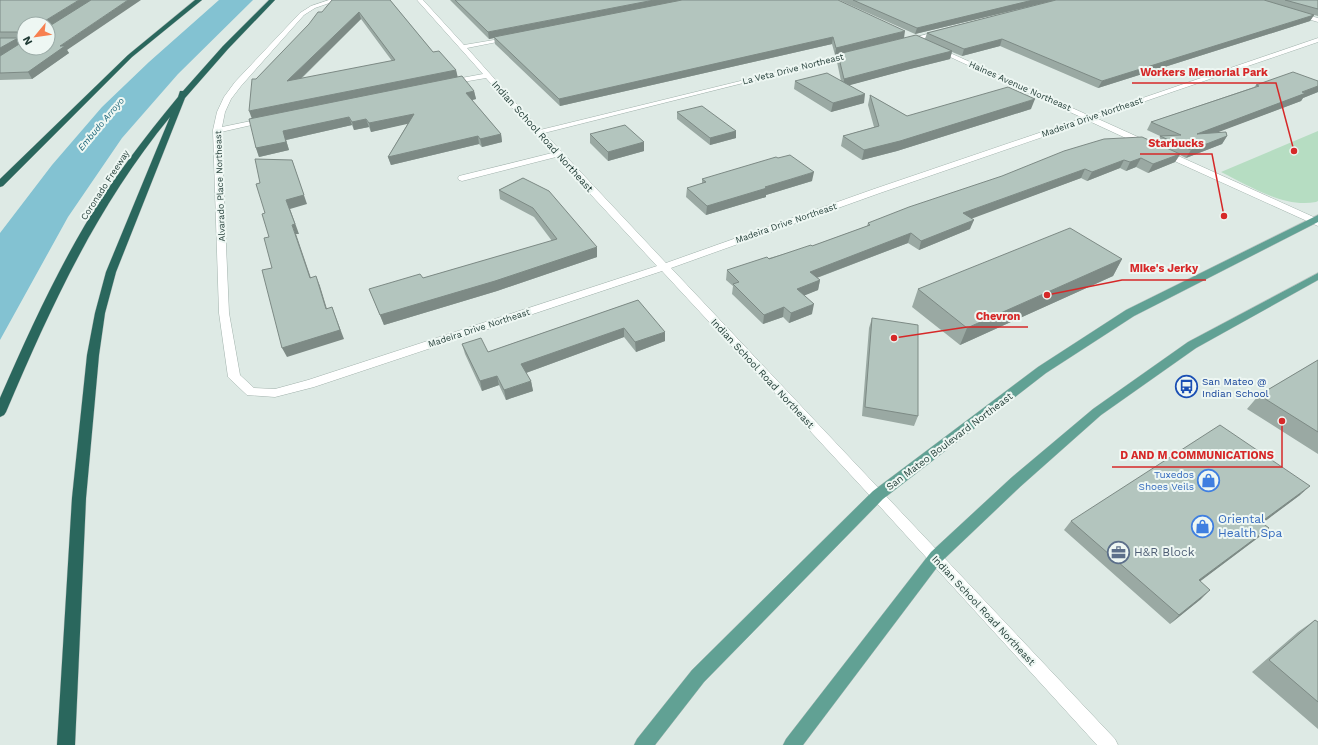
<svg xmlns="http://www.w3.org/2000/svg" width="1318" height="745" viewBox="0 0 1318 745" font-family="'Work Sans',sans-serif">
  <rect width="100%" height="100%" fill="#deeae5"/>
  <path fill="#b6ddc2" d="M1318,131V201L1316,202C1283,208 1250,186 1221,172Z"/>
  <path fill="#83c2d2" d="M219,0H253L178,74L122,138L68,217L0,340V233L52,165L102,107L149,62Z"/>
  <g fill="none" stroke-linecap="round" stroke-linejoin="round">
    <defs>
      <path id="minor" d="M329,0H338L315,8L304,15L241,86L231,99L225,112L222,127L265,118L269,120L265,122L221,132L229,313L240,375L254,388L275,389L308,380L657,266L556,157L462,181L459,180L458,178L459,176L552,153L486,78L445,85V81L483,74L417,0H423L464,45L512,37V39L467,48L540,130L855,53V55L544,133L666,263L874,189L1083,118L935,50V48H939L1090,116L1318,38V42L1096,118L1149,142V146H1143L1089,121L880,193L671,268L1115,739L1118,745H1097L873,499L662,271L314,387L275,397L247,395L228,377L219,313L213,130L217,112L224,97L235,82L300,13L311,6Z
        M1296,12L1318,18V22L1294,15L1293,14Z
        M942,30L944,31V33L905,43L902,41Z
        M0,40H24V44H0Z
        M1159,150H1165L1318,219V226L1159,154L1158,152Z"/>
      <path id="major" d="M1318,215V222L1134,316L1046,373L883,499L704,682L655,745H634L637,739L692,670L873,491L1038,367L1126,310Z
        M1318,273V280L1196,348L1101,415L1021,486L941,562L803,745H783L786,739L931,552L1011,478L1093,409L1188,342Z"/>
      <path id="highway" d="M195,0H202L132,57L3,186L0,187V179L128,55Z
        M269,0H275L228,49L185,98L116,272L105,313L99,355L86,498L75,745H57L72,498L87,355L95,313L106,272L170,117C97,206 51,306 6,412L4,415L0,417V398C26,339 52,281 85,225C112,180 144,138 178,97L180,91H183L223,46Z"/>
    </defs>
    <use href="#minor" stroke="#a1b2ac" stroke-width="1"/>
    <use href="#major" stroke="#bcc4c2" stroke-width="1"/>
    <use href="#highway" stroke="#bcc4c2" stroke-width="1"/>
    <use href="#minor" fill="#fff" fill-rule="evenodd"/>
    <use href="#major" fill="#61a194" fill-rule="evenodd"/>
    <use href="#highway" fill="#2a675d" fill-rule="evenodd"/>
  </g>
  <path fill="#9aa9a3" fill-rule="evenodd" d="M0,0L67,50L69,53L32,79L0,80ZM18,38H21L23,42L21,43Z
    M390,0L433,52L456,70L457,77L474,91L476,99L472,100L501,134L502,142L482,147L479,144L391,165L388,157L408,123L371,132L369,127L354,130L352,125L286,140L289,150L259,157L256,148L252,118L256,79L322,12ZM361,19L392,61L301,79Z
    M450,0H838L904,38L835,55L832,44L560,106L495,44L494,38L489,39Z
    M839,0H1056L915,34Z
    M1056,0H1318V16L1314,15L1310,21L1098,88L1000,46L962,56L952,52L950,59L910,69L849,85L864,103L831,112L794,89L795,81H841L837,62L838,54L925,39L927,33Z
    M1318,81V92L1303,98L1301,101L1217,132L1227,136L1222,144L1186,158L1180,155L1175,162L1148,173L1136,167L1126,171L1120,168L1087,181L1081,178L971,218L970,229L919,250L908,243L817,278L820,280L818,290L804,295L812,314L789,323L783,317L763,324L732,294L733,286L726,280L727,270L812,246L867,226L868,223L1156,143L1160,136L1147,130L1151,122L1254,87L1256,85Z
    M870,95L907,116L1031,109L897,151L862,160L841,146L843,136L874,127L868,105Z
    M677,112L736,131V138L710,145L677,119Z
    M590,134L644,142V151L608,161L590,143Z
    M523,178L597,257L497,291L384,325L369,289L423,278L552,241L534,217L500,199L499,190Z
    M702,179L812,181L766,195V197L706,215L686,197L687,188L702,184Z
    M1122,259L1113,276L960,345L912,307L918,289Z
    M638,300L665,341L636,352L624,337L526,373L531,381L533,391L506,400L499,385L482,391L465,354L462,344L488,352Z
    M872,318L918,416L914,426L862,416L869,328Z
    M1318,360V454L1247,409L1259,395Z
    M1300,495L1262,523L1269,528L1259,537L1200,581L1201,599L1170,624L1064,530L1071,521Z
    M1315,620L1318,622V729L1252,672L1298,632Z"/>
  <path fill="#7d8a85" d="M79,0H92L48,28V24H43V22Z
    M128,0H141L67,50L69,53L32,79L28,72L60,46Z
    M654,0H685L489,39L488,32Z
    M1033,0H1056L915,34L917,28Z
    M359,12L361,19L290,89L287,81Z
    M1314,15L1310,21L1098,88L1102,81Z
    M905,31L904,38L835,55L836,48Z
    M833,37L832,44L560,106L559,99Z
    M18,38L22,46L0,58V48Z
    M1002,39L1000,46L962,56L964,49Z
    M952,51L950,59L910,69L843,87L844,79L912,61Z
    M456,70L458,78L252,119L249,111Z
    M1318,86V92L1303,98L1301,101L1192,142L1197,134Z
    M474,91L476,99L468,101L466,93Z
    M865,94L864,103L831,112L833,103Z
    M1035,99L1031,109L897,151L862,160L864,150Z
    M414,114L416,122L371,132L369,123Z
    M349,117L352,125L286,140L289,150L259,157L256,148L283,131Z
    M366,119L369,127L354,130L352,122Z
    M736,131V138L710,145V138Z
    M501,134L502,142L482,147L480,139Z
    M478,136L479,144L391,165L388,157Z
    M1227,136L1222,144L1186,158L1191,150Z
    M644,142V151L608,161V152Z
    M1180,154L1175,162L1148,173L1153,164Z
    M1141,158L1136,167L1126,171L1130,162Z
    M292,160L307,204L290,209L299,234H296L314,287L310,278L292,225L286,200Z
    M1124,160L1120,168L1087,181L1092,172Z
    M1085,169L1081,178L960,223L963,213Z
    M814,172L812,181L766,195V197L706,215L707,206L765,187Z
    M974,220L970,229L919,250L921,241Z
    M911,233L908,243L808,281L810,272Z
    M597,247V257L497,291L384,325L380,315Z
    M1122,259L1113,276L960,345L967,328Z
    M316,276L320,286L330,319L326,309Z
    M820,280L818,290L796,299L797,289Z
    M814,304L812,314L789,323L791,313Z
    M332,307L344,339L287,357L282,348Z
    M784,307L783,317L763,324L764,315Z
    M624,328V337L523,374L521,364Z
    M665,332V341L636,352L635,342Z
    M497,376L499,385L482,391L480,381Z
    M531,381L533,391L506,400L504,390Z
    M1310,486L1300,495L1252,531L1261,522Z
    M1269,528L1259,537L1190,589L1199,580Z
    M1210,590L1201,599L1170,624L1179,615Z"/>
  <path fill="#b3c5be" stroke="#7d8a85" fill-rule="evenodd" d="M0,0H79L43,22V24H24V41L21,39L20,32H0Z
    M91,0H128L60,46H65L28,72L0,73V56L24,41V48H48V27Z
    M332,0H390L433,52L439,51L456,70L249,111L252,79H256L309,24L318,12H322ZM359,12L395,60L287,81Z
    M455,0H654L488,32Z
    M682,0H838L905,31L836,48L833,37L559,99L494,37Z
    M853,0H1033L917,28Z
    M1056,0H1264L1314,15L1102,81L1002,39L964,49L927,33Z
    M1285,0H1318V9Z
    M916,35L952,51L912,61L844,79L838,54Z
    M0,38H18L0,48Z
    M1293,72L1318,81V86L1302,92L1306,93L1197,134L1226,132L1227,136L1191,150L1160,136L1181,135L1151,122L1259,86L1256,85Z
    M827,73L865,94L833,103L795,81Z
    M462,76L474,91L466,93L501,134L480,139L478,136L388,157L414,114L369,123L366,119L352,122L349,117L283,131L286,142L256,148L249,119Z
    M1008,87L1035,99L900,141L864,150L843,136L879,126L870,95L907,116Z
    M702,106L736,131L710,138L677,112Z
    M625,125L644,142L608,152L590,134Z
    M1142,137L1180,154L1153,164L1141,158L1130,162L1124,160L1092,172L1085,169L963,213L974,220L921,241L911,233L810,272L820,280L797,289L814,304L791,313L784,307L764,315L733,284L739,282L727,270L767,257L769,259L811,245L812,246L870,225L868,223L909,207L1002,176L1064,151L1104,139Z
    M790,155L814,172L765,187L767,188L707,206L687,188L706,182L702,179L776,157L778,158Z
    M255,159L292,160L304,195L286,200L295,224L292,225L310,278L316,276L326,309L332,307L340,330L282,348L262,270L272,268L264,238L269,237L262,214L265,213L256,184L260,183Z
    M523,178L549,191L597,247L495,281L380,315L369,289L420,274L423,278L557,239L533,208L499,190Z
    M1070,228L1122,259L967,328L918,289Z
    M638,300L665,332L635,342L624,328L521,364L531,381L504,390L497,376L480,381L462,344L481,338L488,352Z
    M872,318L918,325V416L865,407Z
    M1318,360V432L1259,395Z
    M1220,425L1310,486L1261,522L1269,528L1199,580L1210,590L1179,615L1071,521Z
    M1315,620L1318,622V702L1269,660Z"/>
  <defs>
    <symbol id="bus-ring" viewBox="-11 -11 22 22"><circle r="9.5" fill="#eef7f3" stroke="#1a4fb4" stroke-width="1.5"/><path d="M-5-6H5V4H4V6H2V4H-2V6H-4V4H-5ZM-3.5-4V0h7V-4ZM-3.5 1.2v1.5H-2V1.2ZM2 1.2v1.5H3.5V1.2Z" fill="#1a4fb4"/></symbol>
    <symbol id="shop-ring" viewBox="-11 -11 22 22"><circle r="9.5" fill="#eef7f3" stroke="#3f7fe0" stroke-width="1.5"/><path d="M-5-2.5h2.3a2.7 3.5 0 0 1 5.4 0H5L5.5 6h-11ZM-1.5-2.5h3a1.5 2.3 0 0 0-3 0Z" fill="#3f7fe0"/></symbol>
    <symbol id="office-ring" viewBox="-11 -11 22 22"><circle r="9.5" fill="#eef7f3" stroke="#5c6f8a" stroke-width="1.5"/><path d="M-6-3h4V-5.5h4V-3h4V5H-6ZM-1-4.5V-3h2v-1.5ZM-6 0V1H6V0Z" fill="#5c6f8a"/></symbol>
  </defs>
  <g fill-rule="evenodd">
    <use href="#bus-ring" x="1174" y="374" width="25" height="25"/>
    <use href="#shop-ring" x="1196" y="468" width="25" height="25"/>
    <use href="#shop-ring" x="1190" y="514" width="25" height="25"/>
    <use href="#office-ring" x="1106" y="540" width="25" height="25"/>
  </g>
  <g text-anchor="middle" stroke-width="4" stroke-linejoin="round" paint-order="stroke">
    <g font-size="9" fill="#1f3a34" stroke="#eef7f3">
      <text transform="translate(793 69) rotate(-14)" y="3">La Veta Drive Northeast</text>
      <text transform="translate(1020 86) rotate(24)" y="3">Haines Avenue Northeast</text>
      <text transform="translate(1092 117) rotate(-19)" y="3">Madeira Drive Northeast</text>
      <text transform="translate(105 185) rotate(-57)" y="3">Coronado Freeway</text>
      <text transform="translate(220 186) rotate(-92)" y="3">Alvarado Place Northeast</text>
      <text transform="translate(786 223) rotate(-19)" y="3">Madeira Drive Northeast</text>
      <text transform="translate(479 328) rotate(-18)" y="3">Madeira Drive Northeast</text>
    </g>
    <g font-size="9" font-style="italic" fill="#186377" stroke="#eef7f3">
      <text transform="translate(101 124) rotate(-50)" y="3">Embudo Arroyo</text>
    </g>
    <g font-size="10" fill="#1f3a34" stroke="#eef7f3">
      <text transform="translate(543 136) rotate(48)" y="4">Indian School Road Northeast</text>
      <text transform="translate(763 373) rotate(47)" y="4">Indian School Road Northeast</text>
      <text transform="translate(949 441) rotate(-37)" y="4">San Mateo Boulevard Northeast</text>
      <text transform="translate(984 610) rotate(47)" y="4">Indian School Road Northeast</text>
    </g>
    <g font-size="10" fill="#164399" stroke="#eef7f3" text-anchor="start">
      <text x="1202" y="385">San Mateo @<tspan x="1202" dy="12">Indian School</tspan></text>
    </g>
    <g font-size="10" fill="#366cbe" stroke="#eef7f3" text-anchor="end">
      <text x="1194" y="478">Tuxedos<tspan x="1194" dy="12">Shoes Veils</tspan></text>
    </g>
    <g font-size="12" fill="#366cbe" stroke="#eef7f3" text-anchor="start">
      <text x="1218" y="523">Oriental<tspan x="1218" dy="14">Health Spa</tspan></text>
    </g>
    <g font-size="12" fill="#4e5e75" stroke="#eef7f3" text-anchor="start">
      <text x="1134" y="556">H&amp;R Block</text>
    </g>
  </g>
  <path fill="none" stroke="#d62828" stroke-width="1.5" d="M1294 151L1276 83H1132M1224 216L1212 154H1140M1047 295L1122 280H1206M894 338L967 327H1028M1282 421L1282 467H1112"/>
  <g fill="#d62828" stroke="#eef7f3" stroke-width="1.5">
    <circle cx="1294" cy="151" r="4"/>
    <circle cx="1224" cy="216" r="4"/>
    <circle cx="1047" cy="295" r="4"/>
    <circle cx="894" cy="338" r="4"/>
    <circle cx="1282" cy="421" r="4"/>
  </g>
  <g font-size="11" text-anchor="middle" font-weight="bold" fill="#d62828" stroke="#eef7f3" stroke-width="4" stroke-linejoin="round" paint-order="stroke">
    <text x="1204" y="76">Workers Memorial Park</text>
    <text x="1176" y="147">Starbucks</text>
    <text x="1164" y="272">Mike's Jerky</text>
    <text x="998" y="320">Chevron</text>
    <text x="1197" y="459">D AND M COMMUNICATIONS</text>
  </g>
  <g transform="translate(36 36) rotate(241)"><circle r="19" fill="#eef7f3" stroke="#9baba7"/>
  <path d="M0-3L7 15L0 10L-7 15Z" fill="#f78050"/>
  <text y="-6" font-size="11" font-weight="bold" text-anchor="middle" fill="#1f3a34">N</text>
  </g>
</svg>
